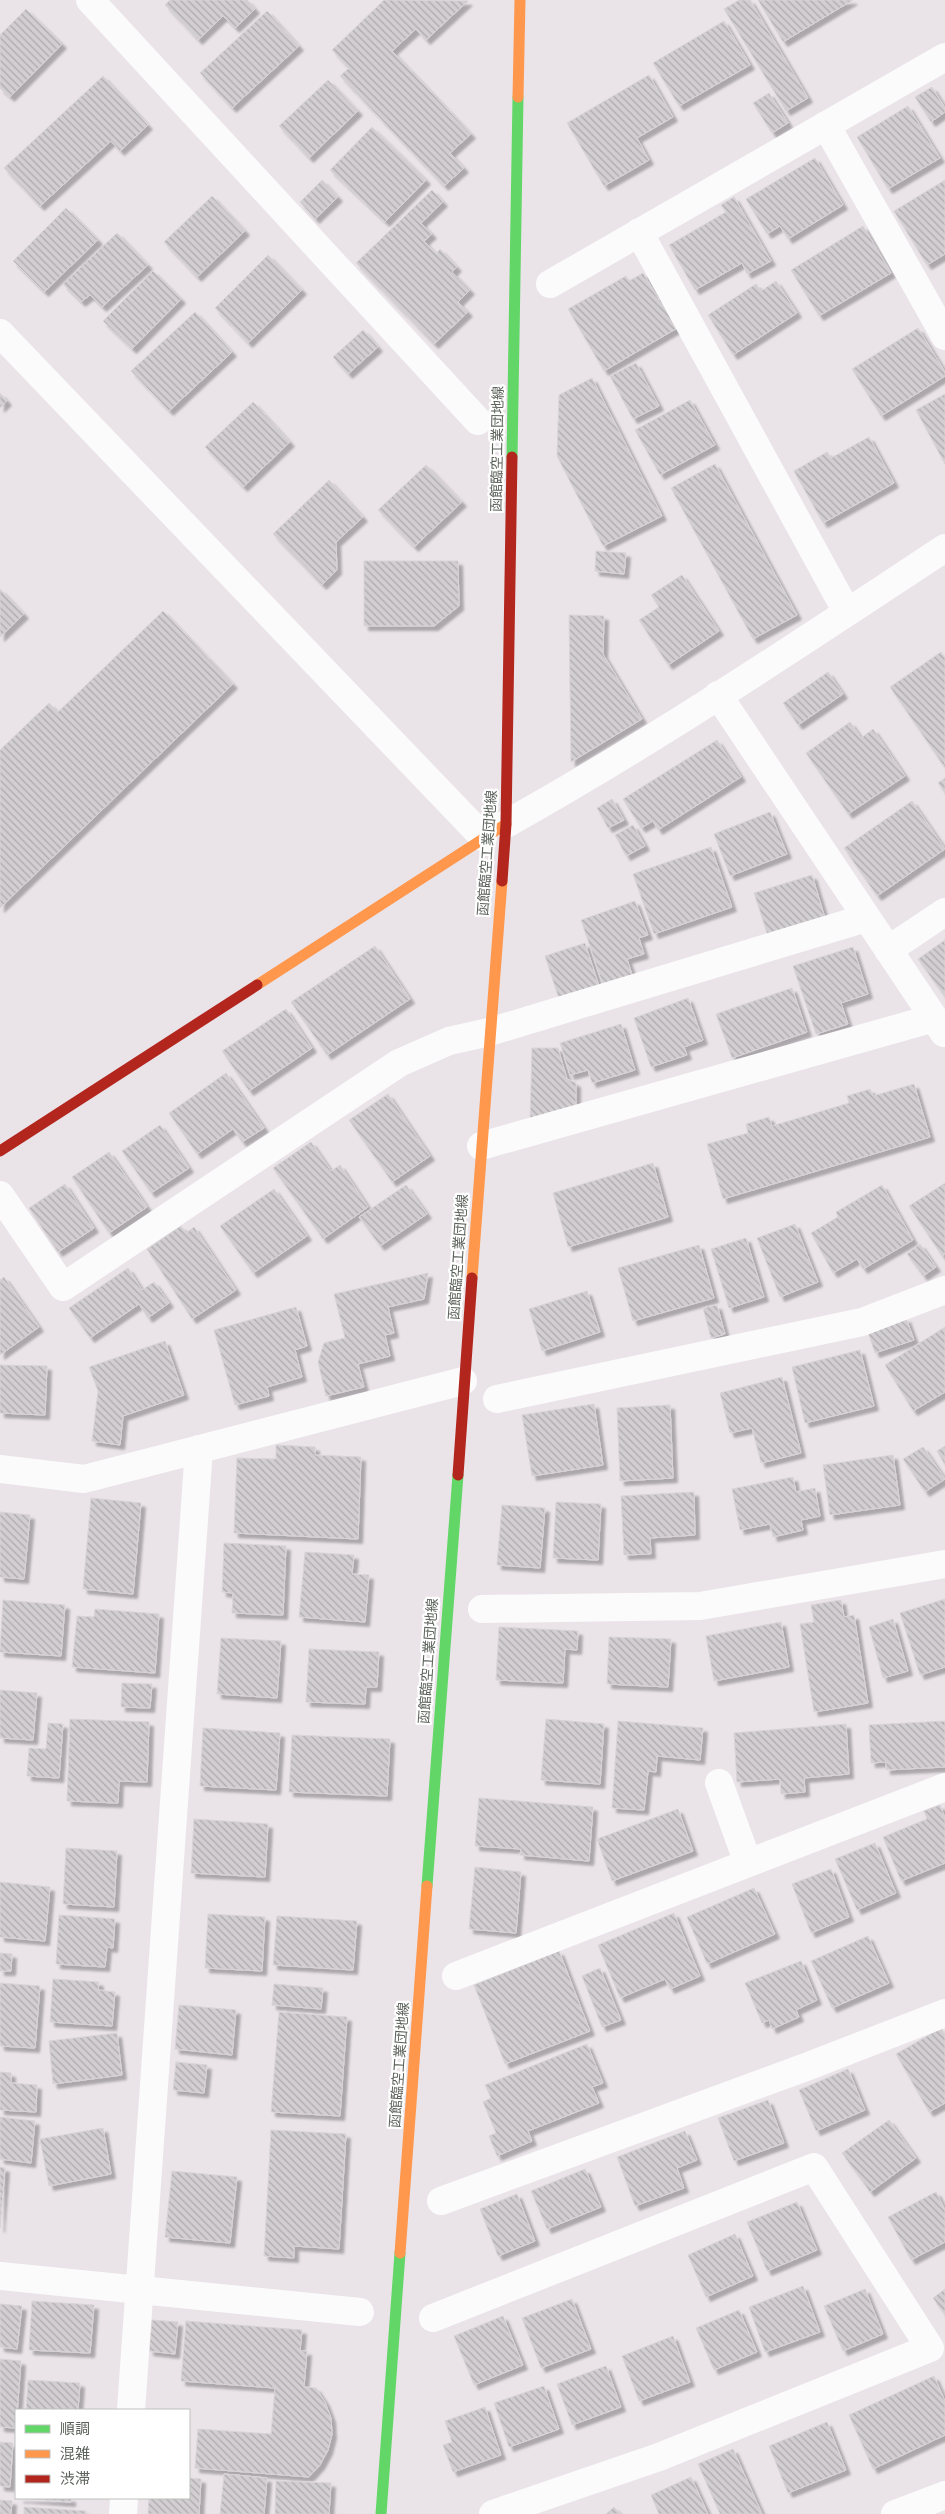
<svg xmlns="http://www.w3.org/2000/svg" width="945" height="2514" viewBox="0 0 945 2514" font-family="'Varela Round','Noto Sans JP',sans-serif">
  <defs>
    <pattern id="building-back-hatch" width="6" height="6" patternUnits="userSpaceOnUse" patternTransform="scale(1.25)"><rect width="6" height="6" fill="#d2ced1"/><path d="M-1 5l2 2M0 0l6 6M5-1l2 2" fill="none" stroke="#adabad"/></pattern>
    <filter id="shadow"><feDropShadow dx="4.5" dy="4.5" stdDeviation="1" flood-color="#0004"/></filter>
  </defs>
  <rect width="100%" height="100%" fill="#eae4e9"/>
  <path fill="url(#building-back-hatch)" stroke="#d9d4d8" filter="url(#shadow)" d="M170,0H247L255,9L235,28L223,16L198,40L165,5Z
    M384,0L468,1L426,40L416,29L392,51L471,134L450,153L464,168L444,186L340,76L349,68L332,50Z
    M739,0H750L808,98L786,111L724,9Z
    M758,0H853L783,42Z
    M26,9L62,44L10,97L0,88V35Z
    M267,11L299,46L232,108L200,73Z
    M724,21L750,65L679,106L653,63Z
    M649,75L673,117L637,138L649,160L604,186L567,123Z
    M103,76L148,125L120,151L111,141L40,206L4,168Z
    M328,80L358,111L309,158L279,126Z
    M932,87L945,108V112L931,122L915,97Z
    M769,93L788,123L772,133L753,103Z
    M908,106L940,158L888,189L857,137Z
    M372,127L426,180L385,222L330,170Z
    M815,158L843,205L788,239L780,226L767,234L746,199Z
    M322,180L338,197L315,219L300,202Z
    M945,180V254L927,265L894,211Z
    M432,190L443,202L421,223L432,234L424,241L436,254L440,249L457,267L452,272L470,290L458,302L468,312L434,344L356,263Z
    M212,196L245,231L197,277L164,242Z
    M734,197L771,261L747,274L742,263L695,290L669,245L726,212L721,205Z
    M66,208L98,240L44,292L13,261Z
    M863,226L891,273L819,316L791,270Z
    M117,233L148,265L102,307L90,295L81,302L63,284Z
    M268,255L302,290L248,343L215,308Z
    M153,271L181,299L132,349L103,321Z
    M643,273L659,300L667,295L684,324L604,371L568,309L626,276L629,281Z
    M776,281L797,313L733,355L708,315L756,284L761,291Z
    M195,312L232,352L169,411L131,371Z
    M918,328L945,372V376L881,416L852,369Z
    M363,330L378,347L348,374L333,357Z
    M636,363L659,406L633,419L610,376Z
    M592,378L662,516L603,546L557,456L559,395Z
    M0,393L7,401L0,408Z
    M945,394V464L916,410Z
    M690,400L715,445L660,475L635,430Z
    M253,402L290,442L243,487L205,447Z
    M869,437L894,483L823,523L794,471L827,452L831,458Z
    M715,464L797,615L753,639L671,488Z
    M426,465L462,502L414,547L378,510Z
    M329,480L363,517L336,542L337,570L322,585L273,534Z
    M596,551L626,553L624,574L595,571Z
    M364,561H458L459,606L434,626H364Z
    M682,575L719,631L668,665L639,620L659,607L651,595Z
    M0,589L24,614L0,637Z
    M163,611L233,684L0,908V750L49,703L58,712Z
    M569,615L604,616L603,654L642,719L571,762Z
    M941,652L945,658V763L943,765L890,687Z
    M828,672L843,694L798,725L783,703Z
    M850,722L861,738L873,729L905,776L848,814L806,753Z
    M717,740L741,777L658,830L653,821L641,828L623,799Z
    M945,778V793L938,783Z
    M612,799L624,820L608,828L597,808Z
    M912,801L945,849L877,896L844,848Z
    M770,812L787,854L730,876L714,834Z
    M633,825L645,846L626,856L615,835Z
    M711,847L732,907L654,934L633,874Z
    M812,875L825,918L768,936L754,893Z
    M635,901L648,935L639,938L644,954L627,959L633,977L604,988L581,920Z
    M945,940V997L918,959Z
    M585,943L600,989L560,1002L545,956Z
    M375,946L410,999L327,1055L291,1002Z
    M853,947L868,994L841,1003L848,1024L816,1034L793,966Z
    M792,988L807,1032L732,1058L716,1014Z
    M688,998L703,1040L684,1047L687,1055L651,1067L634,1018Z
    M286,1009L312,1048L249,1091L222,1051Z
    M621,1024L635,1070L592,1083L588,1070L570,1075L560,1043Z
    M532,1048H558L567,1079L576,1083V1109L530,1121Z
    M226,1073L264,1128L242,1142L233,1129L197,1154L169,1113Z
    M914,1084L930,1137L723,1199L707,1144L748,1133L746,1124L769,1117L772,1126L849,1103L847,1096L870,1089L873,1096Z
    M388,1094L430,1156L392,1182L349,1120Z
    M160,1125L189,1168L151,1193L122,1151Z
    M311,1142L331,1171L340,1165L368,1207L323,1239L273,1168Z
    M109,1152L147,1207L109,1233L72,1177Z
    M653,1163L668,1217L568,1247L553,1193Z
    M945,1183V1254L942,1256L909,1206Z
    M65,1184L94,1228L58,1252L29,1208Z
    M406,1185L427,1214L380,1246L359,1217Z
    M882,1185L913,1240L863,1269L857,1259L833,1273L811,1233L838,1217L836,1212Z
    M274,1189L307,1236L253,1273L220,1226Z
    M795,1224L818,1282L780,1297L757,1238Z
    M181,1226L186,1233L194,1227L236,1290L192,1319L147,1249Z
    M746,1238L764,1297L729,1308L711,1249Z
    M920,1244L936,1267L923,1276L907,1254Z
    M699,1245L714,1298L633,1321L618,1268Z
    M128,1268L142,1290L154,1282L169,1303L148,1318L139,1304L90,1338L69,1308Z
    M428,1273L424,1299L388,1307L394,1333L385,1335L390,1356L358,1364L364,1387L326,1396L318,1362L324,1343L345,1338L334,1294Z
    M4,1277L39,1327L0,1355V1280Z
    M587,1291L600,1332L542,1351L529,1309Z
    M717,1305L725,1334L711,1338L703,1308Z
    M296,1307L307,1346L295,1350L302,1377L267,1387L269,1396L235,1405L214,1330Z
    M906,1318L914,1340L875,1353L868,1332Z
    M945,1327V1392L913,1411L885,1365Z
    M165,1341L184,1395L123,1416L120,1445L92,1441L98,1391L89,1367Z
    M860,1350L874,1406L805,1423L792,1367Z
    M0,1365L47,1366L45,1415L0,1413Z
    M782,1377L801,1453L761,1463L752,1428L730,1433L720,1393Z
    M594,1404L603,1465L532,1476L522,1415Z
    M670,1405L673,1478L620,1481L617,1408Z
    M276,1445L315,1447V1455L361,1457L358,1539L234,1533L237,1458L276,1459Z
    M945,1446V1465L937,1451Z
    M923,1447L945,1479L925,1492L903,1459Z
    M893,1455L900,1505L830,1515L823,1465Z
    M793,1477L796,1492L815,1488L820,1516L801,1520L803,1530L773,1537L770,1524L740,1530L732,1489Z
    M694,1492L695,1535L650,1538L651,1554L624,1555L621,1496Z
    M91,1498L141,1503L133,1594L83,1589Z
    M556,1502L601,1504L598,1560L553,1558Z
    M502,1505L545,1508L540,1568L497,1565Z
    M0,1512L30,1515L24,1579L0,1577Z
    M224,1543L286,1546L283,1615L232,1613L233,1593L222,1592Z
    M305,1552L354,1555L352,1574L369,1575L365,1622L299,1617Z
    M945,1599V1667L920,1675L900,1613Z
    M3,1600L65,1605L61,1656L0,1652Z
    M841,1600L844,1617L854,1615L868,1703L814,1712L800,1624L814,1622L811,1605Z
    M95,1609L159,1614L155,1673L72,1667L77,1616L94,1617Z
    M893,1619L908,1671L883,1678L869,1627Z
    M781,1622L789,1667L714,1681L706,1636Z
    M499,1627L578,1631L577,1650L565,1649L563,1683L496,1680Z
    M609,1637L671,1639L668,1687L607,1684Z
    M221,1638L281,1641L277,1698L217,1694Z
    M309,1649L379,1652L377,1687H366L365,1704L306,1702Z
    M122,1683L152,1684L150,1708L121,1707Z
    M0,1690L37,1693L33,1740L0,1738Z
    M70,1719L149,1722L147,1782L119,1781L118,1803L67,1801Z
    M546,1719L604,1724L600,1784L541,1780Z
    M618,1721L703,1728L700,1760L657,1756L656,1772L648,1771L644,1810L612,1808Z
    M945,1721V1767L886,1770V1762L871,1763L869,1725Z
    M48,1723L63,1724L59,1778L27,1776L29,1748L46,1749Z
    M846,1724L849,1774L804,1778L805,1792L781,1794L780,1779L737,1782L734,1733Z
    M203,1728L280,1733L276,1790L200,1786Z
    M292,1735L390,1739L387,1796L289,1792Z
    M479,1798L593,1807L589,1861L520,1855L521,1849L475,1846Z
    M940,1805L945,1818V1863L901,1881L883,1837L927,1819L924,1811Z
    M678,1809L693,1851L612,1881L597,1839Z
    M194,1819L268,1824L265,1877L191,1873Z
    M875,1843L896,1893L857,1910L835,1859Z
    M66,1848L117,1851L114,1907L63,1904Z
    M475,1867L521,1872L516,1933L469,1929Z
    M831,1869L849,1917L811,1933L792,1884Z
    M0,1882L50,1887L45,1941L0,1937Z
    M754,1888L775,1934L707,1964L687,1917Z
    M674,1913L700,1976L670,1989L665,1979L620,1998L598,1945Z
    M208,1914L265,1917L262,1971L205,1968Z
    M59,1915L115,1919L113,1948L107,1947L105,1967L56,1964Z
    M277,1916L357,1921L353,1970L273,1965Z
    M868,1936L889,1983L832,2008L811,1961Z
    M559,1951L590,2031L505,2064L474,1985Z
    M0,1953L12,1954L11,1971H0Z
    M801,1961L817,2000L796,2010L799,2017L772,2029L769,2020L762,2023L745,1983Z
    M600,1968L621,2020L602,2027L582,1976Z
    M53,1979L99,1982L98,1990L115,1992L112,2026L50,2022Z
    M0,1983L40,1986L35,2048L0,2046Z
    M274,1984L323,1988L321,2009L272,2005Z
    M179,2005L236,2010L232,2055L175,2049Z
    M279,2012L347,2017L340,2116L271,2112Z
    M941,2028L945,2035V2103L929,2112L896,2054Z
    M117,2033L122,2075L53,2084L49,2041Z
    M587,2044L603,2083L592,2087L599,2103L528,2131L532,2141L497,2156L489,2136L496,2133L483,2102L491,2098L485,2085Z
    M176,2062L207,2065L204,2093L173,2090Z
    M848,2069L865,2110L816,2131L799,2090Z
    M0,2072L11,2073V2083L37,2085L36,2112L0,2110Z
    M768,2100L784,2143L734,2161L718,2118Z
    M0,2117L35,2121L31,2163L0,2159Z
    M889,2120L916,2158L870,2192L842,2153Z
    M103,2128L111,2174L49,2186L40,2139Z
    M271,2130L346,2134L339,2249L294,2246V2258L264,2256Z
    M685,2131L697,2160L677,2168L684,2188L635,2206L617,2157Z
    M0,2167L5,2168L0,2228Z
    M585,2169L601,2207L547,2229L531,2191Z
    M172,2171L237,2177L230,2243L165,2237Z
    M936,2192L945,2210V2242L911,2260L888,2217Z
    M517,2194L535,2241L498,2256L480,2209Z
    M797,2202L817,2250L767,2271L747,2222Z
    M735,2234L753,2276L706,2297L688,2255Z
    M803,2286L820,2332L765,2352L749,2307Z
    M865,2289L883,2334L843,2351L824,2306Z
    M945,2289V2315L933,2298Z
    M572,2299L591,2349L541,2368L522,2318Z
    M32,2301L94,2305L90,2353L29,2350Z
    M0,2304L22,2306L17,2349L0,2347Z
    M739,2310L757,2352L714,2370L696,2328Z
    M503,2316L523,2365L474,2385L454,2336Z
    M152,2320L178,2322L175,2354L149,2351Z
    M186,2321L302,2330L300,2351H307L304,2387L316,2388L325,2402L331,2418L332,2434L328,2450L320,2465L309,2477L195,2468L198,2429L271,2434L275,2388L181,2381Z
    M673,2336L690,2382L639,2401L622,2356Z
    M0,2359L21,2361L16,2428L0,2427Z
    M606,2366L621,2407L572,2425L557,2384Z
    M934,2376L945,2401V2435L873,2469L849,2415Z
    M28,2380L80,2383L78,2410H26Z
    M544,2386L559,2429L509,2447L494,2403Z
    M485,2407L501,2455L453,2472L443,2445L452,2442L445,2421Z
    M827,2422L846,2470L788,2493L769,2446Z
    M0,2442L13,2443L10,2487L0,2486Z
    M733,2449L762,2514H720L698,2464Z
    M224,2474L267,2478L264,2514H220Z
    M691,2477L708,2514H659L651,2495Z
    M189,2478L201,2479L199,2514H148L149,2498H189Z
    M276,2481L331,2483L329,2514H275Z
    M19,2498H71V2502Z
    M0,2500L12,2501L11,2514H0Z
    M24,2507L86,2511V2514H24Z
    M614,2507L620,2514H606Z"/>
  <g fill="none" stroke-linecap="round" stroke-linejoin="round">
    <path stroke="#fcfbfc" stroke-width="28" d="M90,0L478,421
      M826,125L945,336
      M639,232L847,612
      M550,284L945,57
      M0,333L483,837
      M718,695L944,1033
      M506,824C656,740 801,643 945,548
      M888,950L945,912
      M481,1146L934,1018
      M0,1195L63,1287L399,1063L449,1041L489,1032L866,918
      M497,1399L862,1322L945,1290
      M0,1469L84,1479L463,1381
      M482,1609L700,1606L945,1564
      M719,1783L748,1863
      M456,1976L945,1787
      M441,2201L806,2067L945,2013
      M0,2276L360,2312
      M433,2318L814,2167L930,2348L659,2457L493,2514
      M131,2410L199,1449
      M123,2514L124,2498
      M895,2514L945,2495"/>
    <path stroke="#63d668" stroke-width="11" d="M512,457L518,97
      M427,1886L458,1475
      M381,2514L400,2253"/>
    <path stroke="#ff974d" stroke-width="11" d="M518,97L520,0
      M257,985L506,824
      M472,1278L502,881
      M400,2253L427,1886"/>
    <path stroke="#b3261e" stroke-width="11" d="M502,881L506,824L512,457
      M0,1151L257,985
      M458,1475L472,1278"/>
  </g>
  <g text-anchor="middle" stroke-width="4.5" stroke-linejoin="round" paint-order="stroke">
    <g font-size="14" fill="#5b625a" stroke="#fff">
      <text transform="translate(497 449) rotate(-89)" y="5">函館臨空工業団地線</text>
      <text transform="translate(487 853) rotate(-86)" y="5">函館臨空工業団地線</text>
      <text transform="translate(458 1257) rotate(-86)" y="5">函館臨空工業団地線</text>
      <text transform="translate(428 1661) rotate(-86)" y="5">函館臨空工業団地線</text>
      <text transform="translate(399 2065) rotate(-86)" y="5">函館臨空工業団地線</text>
    </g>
  </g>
  <rect x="15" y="2409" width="175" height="90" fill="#ffffff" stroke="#bdc0bd"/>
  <rect x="25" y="2425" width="25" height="8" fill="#63d668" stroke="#bdc0bd"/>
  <text x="60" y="2434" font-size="15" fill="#5b625a">順調</text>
  <rect x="25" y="2450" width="25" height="8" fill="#ff974d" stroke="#bdc0bd"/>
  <text x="60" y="2459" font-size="15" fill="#5b625a">混雑</text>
  <rect x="25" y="2475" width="25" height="8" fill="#b3261e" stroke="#bdc0bd"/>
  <text x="60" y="2484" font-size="15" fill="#5b625a">渋滞</text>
</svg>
